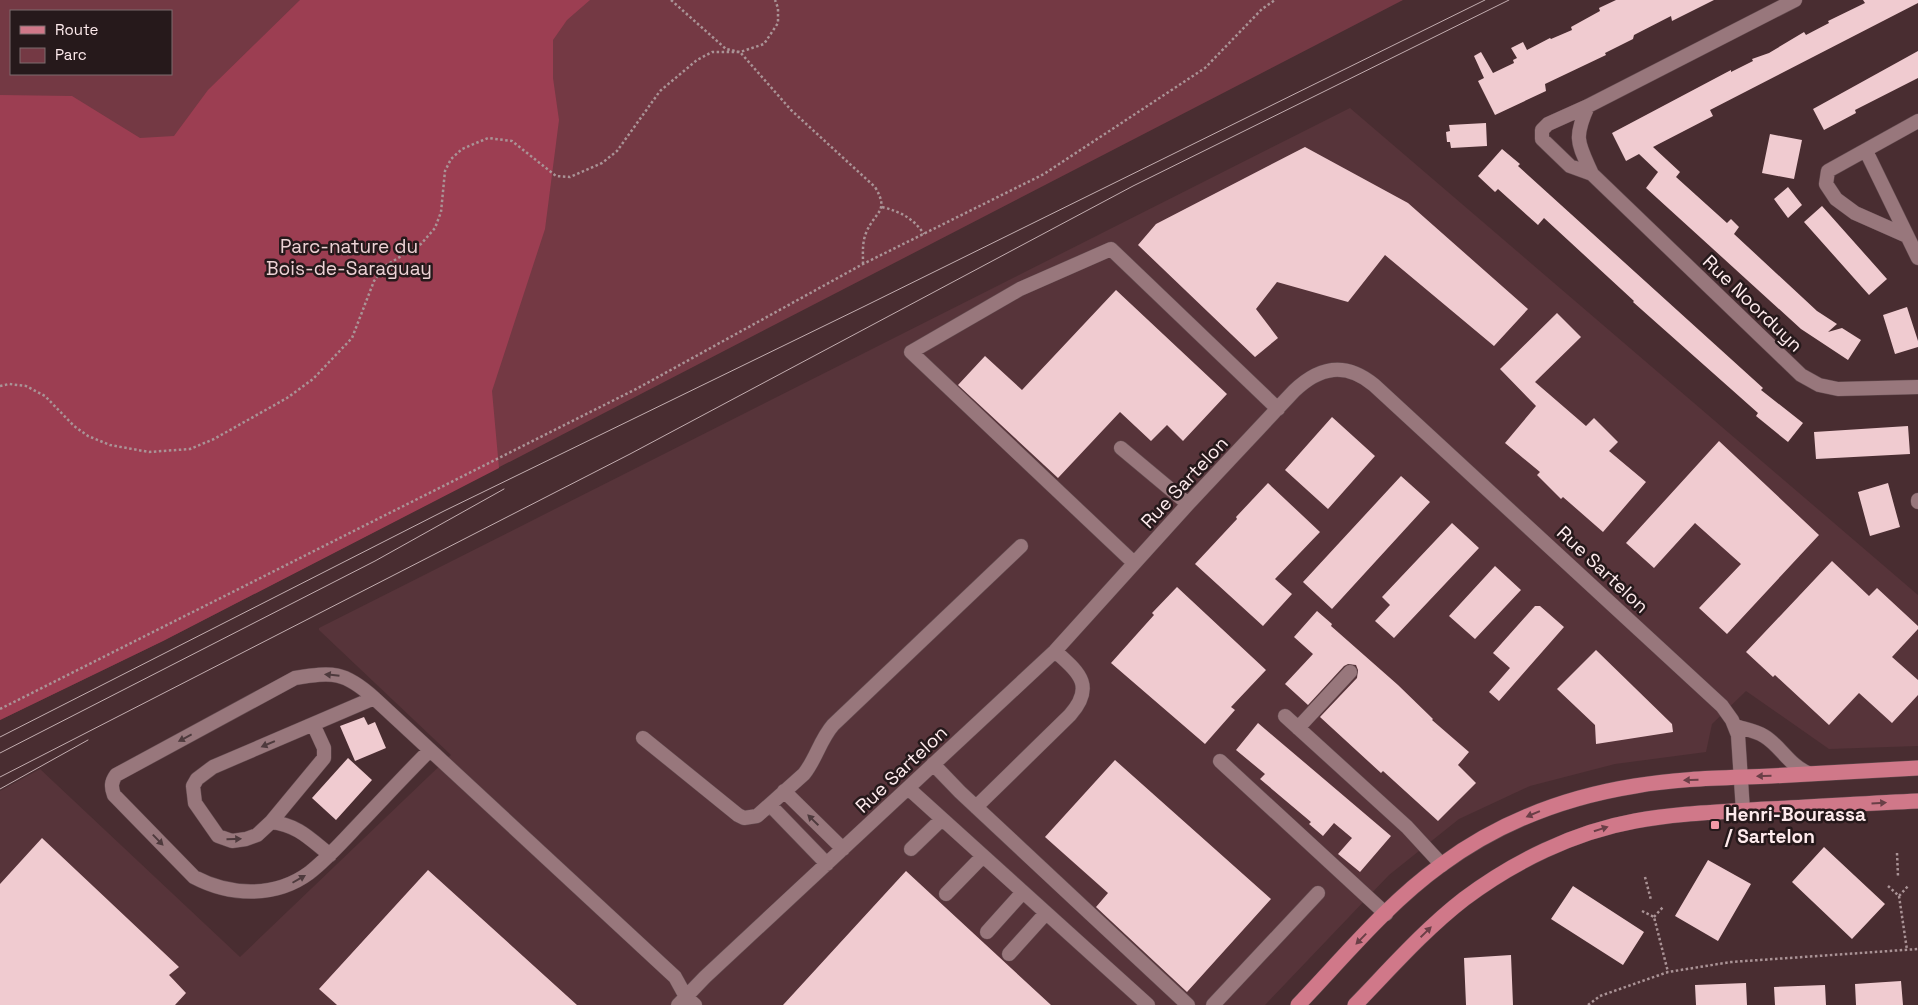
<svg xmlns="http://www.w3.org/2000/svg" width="1918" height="1005" viewBox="0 0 1918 1005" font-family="'Space Grotesk',sans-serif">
  <rect width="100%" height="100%" fill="#492d31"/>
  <path fill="#57343a" d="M1350,108L1918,595V746L1829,749L1746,691L1712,724L1706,752L1615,764L1530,786L1459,819L1389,875L1265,1005H0V791L40,769L240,957L451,755L319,630V628Z"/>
  <path fill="#743944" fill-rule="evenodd" d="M0,0H1403L163,641L0,720ZM11,11H171V74H11Z"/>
  <path fill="#9c3e52" d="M300,0H590L567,20L553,40V78L559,120L545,229L492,391L499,468L163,641L0,720V95L72,96L140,138L174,136L208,90Z"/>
  <path fill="#f0cbd0" d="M1616,0H1714L1672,21L1671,16L1634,35L1633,39L1605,53L1606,55L1545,84L1546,91L1495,115L1478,81L1484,78L1474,56L1481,52L1493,73L1514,63L1513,60L1517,58L1511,48L1523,42L1527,50L1550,38L1551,39L1572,30L1571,27L1600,11L1599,8Z
    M1863,0H1918V3L1710,110L1713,116L1653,147L1680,172L1676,177L1727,223L1731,219L1739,227L1734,234L1817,311L1837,324L1828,332L1842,328L1861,340L1848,360L1801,329L1646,188L1658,172L1639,154L1626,161L1612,133L1731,70V72L1753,61L1752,59L1769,53L1804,32L1806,35L1829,23L1828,21L1865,3Z
    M1918,51V78L1855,110L1856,113L1824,130L1813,109Z
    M1486,123L1487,146L1451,148L1450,142H1447L1446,132L1450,131L1449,125Z
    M1770,134L1802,140L1794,179L1762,173Z
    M1305,147L1408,203L1528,309L1494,346L1385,255L1348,302L1277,282L1256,309L1278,338L1255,357L1138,245L1156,224Z
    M1502,149L1520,164L1518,166L1763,388L1761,390L1803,423L1788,442L1756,416L1758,413L1633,302L1634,301L1544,218L1538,225L1498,189L1495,192L1478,176Z
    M1788,187L1802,205L1788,218L1774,199Z
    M1822,206L1887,279L1869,295L1804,222Z
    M1116,290L1227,394L1183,441L1167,425L1151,441L1120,412L1058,478L958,385L985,356L1022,390Z
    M1907,307L1918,341V347L1895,354L1883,315Z
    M1557,313L1581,337L1535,382L1586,426L1594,418L1618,442L1609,451L1646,482L1603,532L1563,497L1561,499L1537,475L1540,472L1505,443L1536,406L1500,369Z
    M1332,417L1375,456L1328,509L1285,470Z
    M1908,426L1910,454L1816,459L1814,432Z
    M1719,441L1819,535L1727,634L1699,608L1741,564L1695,523L1654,568L1626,543Z
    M1401,476L1430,502L1332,609L1303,582Z
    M1268,483L1320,532L1275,579L1292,594L1263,626L1195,564L1237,519L1236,517Z
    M1888,483L1900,527L1870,536L1858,492Z
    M1452,523L1479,548L1394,638L1375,621L1390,605L1382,597Z
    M1832,561L1869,596L1877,588L1918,626V629L1892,657L1918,680V695L1892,723L1859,693L1829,725L1775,675L1773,677L1746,652Z
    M1495,566L1521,590L1475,639L1449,616Z
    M1177,587L1266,670L1231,707L1235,710L1205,744L1111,663L1154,615L1152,613Z
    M1535,606H1540L1564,627L1499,701L1489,692L1510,668L1493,653Z
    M1317,611L1332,624L1331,626L1398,685L1433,719L1432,720L1469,752L1458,765L1476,783L1438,821L1383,771L1381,773L1320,717L1357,678L1358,670L1356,665L1348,664L1344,666L1308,705L1285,684L1313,654L1294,637Z
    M1596,650L1672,724L1673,732L1596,744L1595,725L1557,689Z
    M364,717L368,725L375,722L386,748L355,761L340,726Z
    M1258,723L1391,836L1360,872L1338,854L1352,838L1334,823L1323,836L1309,824L1311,822L1260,779L1265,774L1236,750Z
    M348,758L372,780L336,820L312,798Z
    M1115,760L1271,899L1187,992L1096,907L1108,893L1045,837Z
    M42,838L179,967L169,975L186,993L175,1005H0V884Z
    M1824,847L1885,904L1852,939L1792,882Z
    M1708,860L1751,884L1718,941L1675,916Z
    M428,870L577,1005H337L319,989Z
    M906,871L1051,1005H783Z
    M1573,886L1644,932L1623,965L1551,919Z
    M1511,955L1513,1005H1466L1464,958Z
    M1901,981L1903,1005H1856L1855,984Z
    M1746,983L1747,1005H1696L1695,985Z
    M1825,985L1826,1005H1775L1774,987Z"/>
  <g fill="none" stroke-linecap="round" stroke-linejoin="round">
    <defs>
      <path id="minor" d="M1795,0L1588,106C1573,139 1578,143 1592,174L1801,375L1819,385L1838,389L1918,387
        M1588,106L1548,124L1542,130V139L1570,166L1592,174
        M1866,151L1918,258
        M1907,236L1855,213L1836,199L1826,184L1828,171L1918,121
        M1121,448L1188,504
        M1918,500V502
        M1134,563L911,352L1020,289L1111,249L1278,409
        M1285,716L1407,827L1442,865
        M313,724L324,748V758L271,822L257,835L246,839L232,841L218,836L195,803L193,786L197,779L213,767L374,698
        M1735,726C1744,729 1756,731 1764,736C1781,746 1788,765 1810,774
        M1298,728L1350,672
        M643,738L738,815L744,818L757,816L804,774C816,759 820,740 833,725L1021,546
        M429,751C405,775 382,800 358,825C343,841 327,859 309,873C275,898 230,896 194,877L114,795C111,787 111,782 116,775L295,678C333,672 344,671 374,698L675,977L686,997L695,1005
        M1220,761L1386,914
        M933,764L960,792L1188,1005
        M908,788L1148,1005
        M784,791L843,849
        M770,805L827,864
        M976,807L1070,715C1096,685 1078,672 1055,651
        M271,822C298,825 310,839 330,855
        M911,849L942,819
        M946,894L983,856
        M987,932L1023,892
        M1009,954L1046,913
        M678,1005L705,977L1055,651L1188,504L1294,391C1320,366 1346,362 1374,385L1722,706L1732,720L1738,735L1743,811
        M1213,1005L1318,893"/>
      <path id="major" d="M1298,1005C1344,957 1387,904 1441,865C1498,823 1566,797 1635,786C1680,778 1726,778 1771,776C1820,773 1869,771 1918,768
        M1355,1005C1390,969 1424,930 1464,899C1513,862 1574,832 1635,821C1678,813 1723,812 1767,809C1817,807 1868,803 1918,801"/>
    </defs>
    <use href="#minor" stroke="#644c50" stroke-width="15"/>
    <use href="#major" stroke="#644c50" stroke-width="16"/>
    <path stroke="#aa9396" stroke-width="2.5" stroke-dasharray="2.5 2.5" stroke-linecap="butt" d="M671,0L726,49L740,52L764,44L778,23V8L775,0
      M882,207C901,212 913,218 924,234
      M0,386L9,384L26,386L45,396L74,426L88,436L110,445L149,452L190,449L214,439L287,398L313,379L352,338L374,281L385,266L421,244L435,228L441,212L445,171L451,159L462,149L488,138L512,141L556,176L570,177L602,163L617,151L660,91L697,60L712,52H740L791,110L875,187C890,212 875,211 866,233C862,243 863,253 863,264
      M0,709L638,388L863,264L1044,174L1205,68L1262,9L1275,0
      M1897,853L1898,876
      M1645,877L1651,900
      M1888,886L1899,896L1909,885
      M1899,896L1907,950
      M1642,911L1654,917L1668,972
      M1654,917L1663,907
      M1588,1005L1600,996L1668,972L1731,962L1918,949"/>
    <use href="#minor" stroke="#98777c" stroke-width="14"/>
    <use href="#major" stroke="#d07889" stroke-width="15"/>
    <path stroke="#c3adb0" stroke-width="1" d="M0,737L444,511L865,306L1485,0
      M0,753L375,561L504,489
      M0,777L630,454L1133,186L1509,0
      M0,789L88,740"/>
  </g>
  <defs><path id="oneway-solid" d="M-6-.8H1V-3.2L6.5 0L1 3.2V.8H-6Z" transform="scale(1.25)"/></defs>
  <g fill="#4e3a3d">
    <use href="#oneway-solid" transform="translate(332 675) rotate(-174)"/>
    <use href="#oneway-solid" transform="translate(185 738) rotate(152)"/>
    <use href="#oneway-solid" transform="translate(268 744) rotate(157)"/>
    <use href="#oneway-solid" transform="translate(813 820) rotate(-136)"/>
    <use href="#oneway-solid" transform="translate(234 839) rotate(-2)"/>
    <use href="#oneway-solid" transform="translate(158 840) rotate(46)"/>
    <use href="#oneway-solid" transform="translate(299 879) rotate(-30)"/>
  </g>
  <g fill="#6a3f47">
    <use href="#oneway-solid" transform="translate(1764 776) rotate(178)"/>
    <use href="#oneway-solid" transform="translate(1691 780) rotate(178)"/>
    <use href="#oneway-solid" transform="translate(1879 803) rotate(-4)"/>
    <use href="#oneway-solid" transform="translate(1533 814) rotate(157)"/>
    <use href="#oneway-solid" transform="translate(1601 829) rotate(-18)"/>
    <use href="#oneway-solid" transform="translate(1426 932) rotate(-44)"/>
    <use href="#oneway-solid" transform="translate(1361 939) rotate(134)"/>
  </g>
  <rect fill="#f39aa8" stroke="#26191b" stroke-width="2" x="1710" y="820" width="10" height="10" rx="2.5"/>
  <g text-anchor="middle" stroke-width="5" stroke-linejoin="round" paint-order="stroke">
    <g font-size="19" fill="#edd2d5" stroke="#26191b">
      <text x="349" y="253">Parc-nature du<tspan x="349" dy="22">Bois-de-Saraguay</tspan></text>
    </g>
    <g font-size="19" fill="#feebed" stroke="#26191b">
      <text transform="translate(1753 303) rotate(44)" y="7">Rue Noorduyn</text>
      <text transform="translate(1184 482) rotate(-47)" y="7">Rue Sartelon</text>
      <text transform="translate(1603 569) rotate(43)" y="7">Rue Sartelon</text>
      <text transform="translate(901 769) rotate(-43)" y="7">Rue Sartelon</text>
    </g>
    <g font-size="19" font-weight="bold" fill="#feebed" stroke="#26191b" text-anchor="start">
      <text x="1725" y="821">Henri-Bourassa<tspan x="1725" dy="22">/ Sartelon</tspan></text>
    </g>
  </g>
  <rect x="10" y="10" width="162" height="65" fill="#26191b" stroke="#7c6d6f"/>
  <rect x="20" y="26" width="25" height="8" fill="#d07889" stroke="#7c6d6f"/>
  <text x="55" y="35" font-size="15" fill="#feebed">Route</text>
  <rect x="20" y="48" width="25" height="15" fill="#743944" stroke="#7c6d6f"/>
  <text x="55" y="60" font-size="15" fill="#feebed">Parc</text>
</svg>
